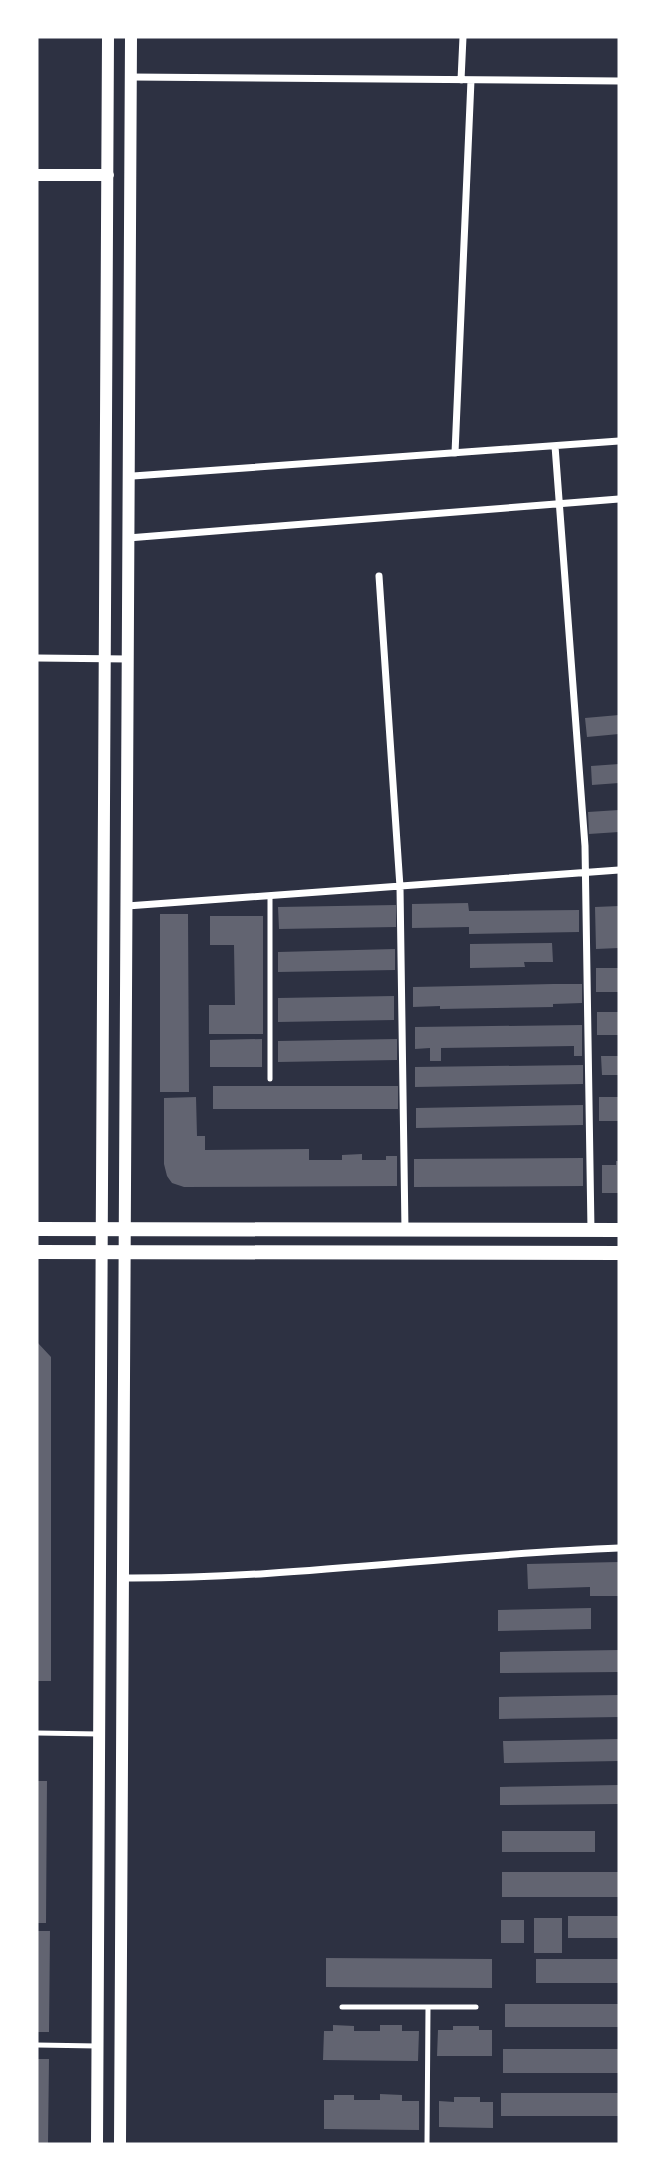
<svg xmlns="http://www.w3.org/2000/svg" width="656" height="2181" viewBox="0 0 656 2181" font-family="'Space Grotesk',sans-serif">
  <rect width="100%" height="100%" fill="#2d3142"/>
  <path fill="#626471" d="M619,715V734L587,737L585,718Z
    M619,764V783L592,785L591,766Z
    M619,810V832L589,834L588,812Z
    M468,903L469,911L579,910V932L469,934V927L412,928V904Z
    M396,905V927L279,929L278,907Z
    M619,906V948L596,949L595,907Z
    M160,914H188L189,1092H160Z
    M210,916H263V1034H209V1005H235L234,945H210Z
    M552,943L553,962H524L525,967L470,968V944Z
    M395,949V970L278,972V952Z
    M596,968H619V992H596Z
    M553,984H582V1003L553,1004V1007L440,1009V1006L413,1007V987Z
    M394,996V1020L278,1022V998Z
    M597,1012H619V1035H597Z
    M582,1025V1056H574V1046L441,1048V1061H430V1048L415,1049V1027Z
    M262,1039V1067H210V1040Z
    M397,1039V1060L278,1062V1041Z
    M601,1056H619V1075H602Z
    M583,1065V1084L415,1087V1067Z
    M213,1086H398V1109H213Z
    M196,1097L197,1136H205V1150L309,1149V1160H342V1155L362,1154V1160H386V1156H397V1186L184,1187L172,1183L167,1176L164,1164V1098Z
    M599,1097H619V1121H599Z
    M583,1105V1125L416,1128V1108Z
    M583,1158V1186L414,1187V1159Z
    M616,1161H619V1193H602V1165H616Z
    M37,1342L51,1357V1681H37Z
    M619,1562V1596H590V1587L528,1589L527,1564Z
    M591,1608V1629L498,1631V1610Z
    M619,1650V1672L500,1673V1652Z
    M619,1695V1717L499,1719V1697Z
    M619,1739V1761L504,1763L503,1741Z
    M37,1781H47L46,1923H37Z
    M619,1785V1804L500,1805V1787Z
    M502,1831H595V1852H502Z
    M502,1872H619V1897H502Z
    M568,1916H619V1938H568Z
    M534,1918H562V1953H534Z
    M501,1920H524V1943H501Z
    M37,1931H50L49,2032H37Z
    M326,1958L492,1959V1988L326,1987Z
    M536,1959H619V1983H536Z
    M505,2004H619V2027H505Z
    M333,2025L354,2026V2031H380V2025H402V2031H419L418,2061L323,2060L324,2031H333Z
    M453,2026H479V2030H492V2056H437L438,2030H453Z
    M503,2049H619V2073H503Z
    M37,2059H49L48,2144H37Z
    M501,2093H619V2116H501Z
    M380,2094L402,2095V2101H419V2130L324,2129V2100H334V2095H354V2100H380Z
    M454,2097H480V2102H493V2128L439,2127V2101L454,2102Z"/>
  <g fill="none" stroke-linecap="round" stroke-linejoin="round">
    <path stroke="#fff" stroke-width="5" d="M270,896V1079
      M37,1733L99,1734
      M342,2007H476
      M37,2045L97,2046
      M427,2144L428,2007"/>
    <path stroke="#fff" stroke-width="7" d="M131,77L619,81
      M461,80L463,37
      M555,446L585,846L591,1230
      M455,453L471,80
      M133,476L619,441
      M128,538L619,499
      M379,576L400,887L405,1230
      M37,658L128,659
      M127,906L619,870
      M123,1578C289,1579 454,1554 619,1548"/>
    <path stroke="#fff" stroke-width="12" d="M37,175H108
      M97,2144L108,37
      M120,2144L131,37"/>
    <path stroke="#fff" stroke-width="14" d="M37,1229L619,1230
      M37,1252L619,1253"/>
  </g>
  <rect width="656" height="2181" fill="none" stroke="#ffffff" stroke-width="77"/>
</svg>
